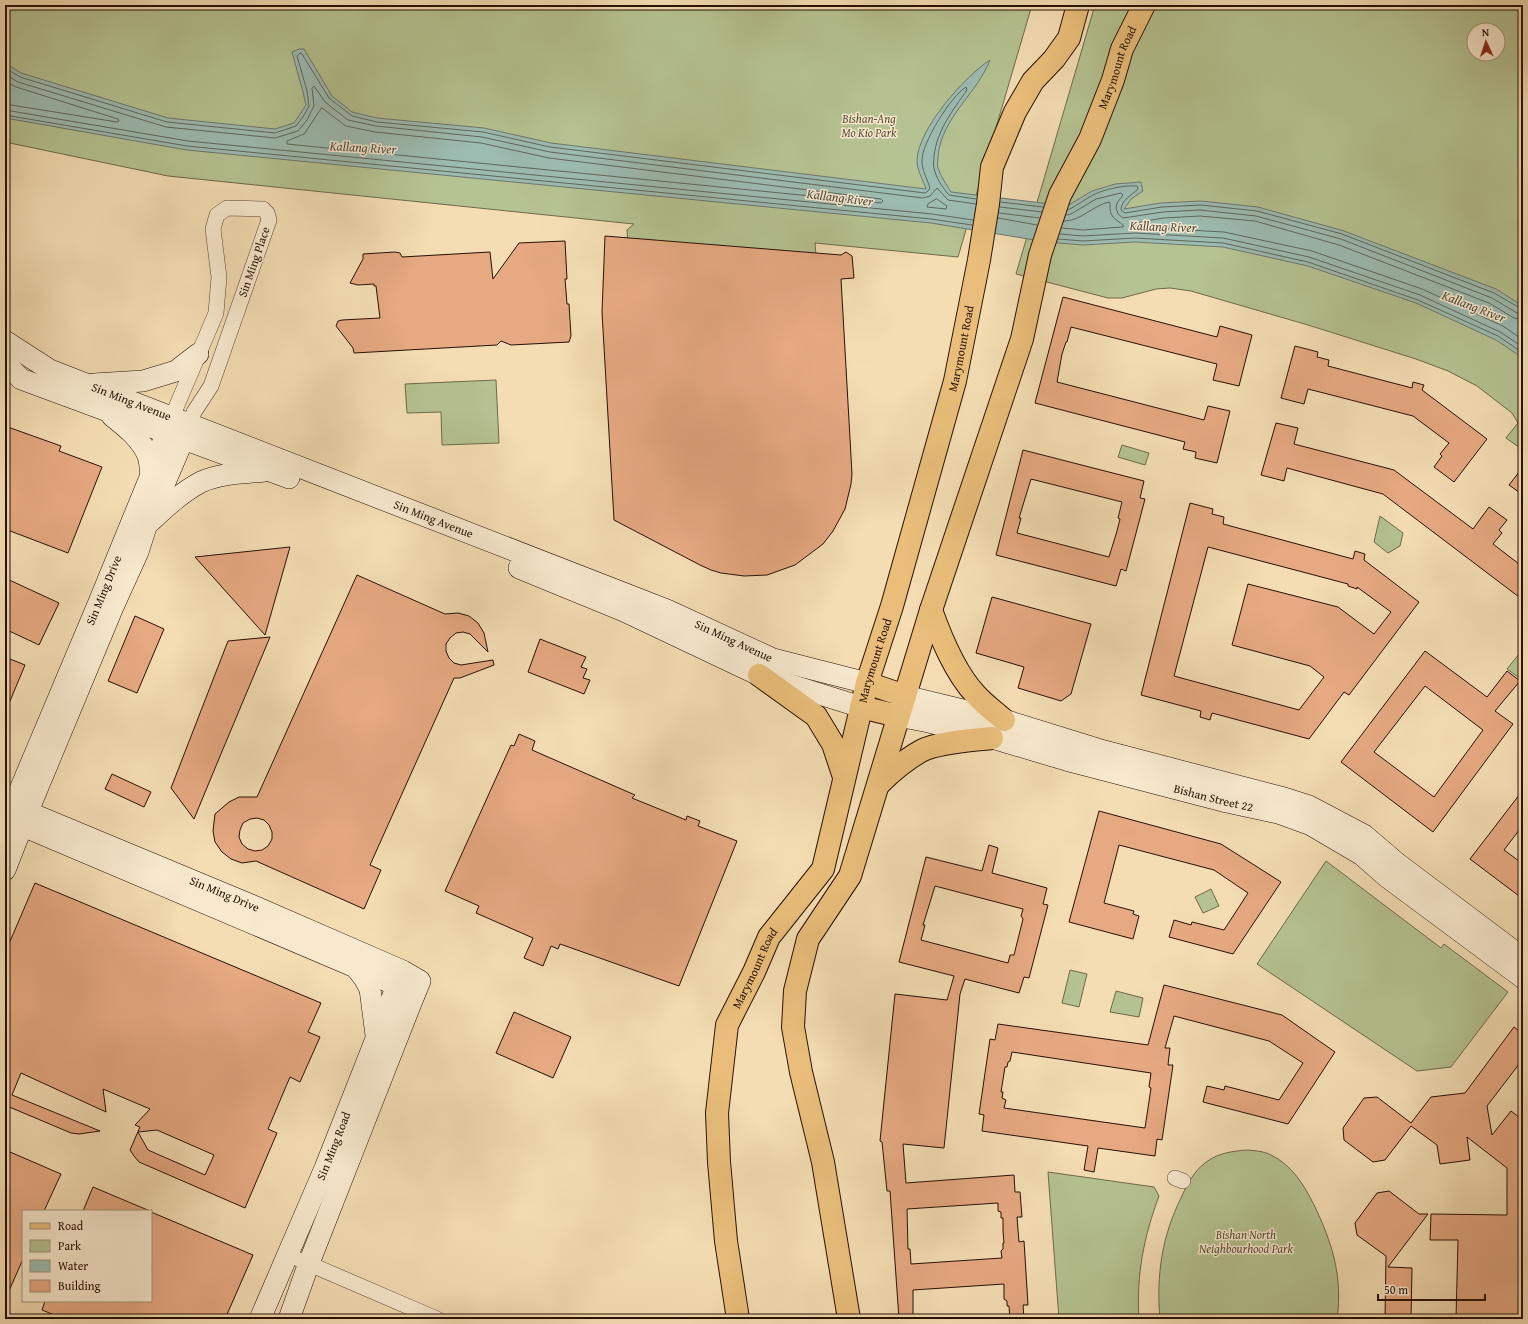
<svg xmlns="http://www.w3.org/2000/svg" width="1528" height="1324" viewBox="0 0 1528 1324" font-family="'Gentium Book Plus',serif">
  <rect width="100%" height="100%" fill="#f4ddb3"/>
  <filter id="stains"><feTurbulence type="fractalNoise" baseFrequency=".005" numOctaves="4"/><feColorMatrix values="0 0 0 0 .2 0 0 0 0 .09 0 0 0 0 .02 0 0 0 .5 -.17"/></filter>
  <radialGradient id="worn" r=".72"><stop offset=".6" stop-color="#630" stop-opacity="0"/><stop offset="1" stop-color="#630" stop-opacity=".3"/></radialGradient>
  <path fill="#b5c291" stroke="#6e694b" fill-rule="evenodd" d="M5,5H1032L958,257L815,243L835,488L645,512L627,230L634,224L168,176L5,142Z
    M1095,5H1523V450L1506,438L1518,423L1512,413L1477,386L1448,371L1416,359L1308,325L1191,291L1170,288L1156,289L1122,298H1108L1016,274ZM1474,30H1498V54H1474Z
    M496,380L499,443L442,445L441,412L407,413L405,384Z
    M1122,445L1149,453L1145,465L1118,457Z
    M1380,516L1403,533L1400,546L1388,553L1374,542Z
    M1523,649V678L1522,680L1507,669Z
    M1326,861L1441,948L1444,944L1508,992L1451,1067L1417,1071L1257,964Z
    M1211,889L1219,906L1203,913L1195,897Z
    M1070,970L1087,974L1079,1007L1062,1003Z
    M1116,991L1143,998L1139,1017L1110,1012Z
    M1248,1150C1256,1151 1264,1151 1271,1155C1292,1165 1304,1185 1314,1205C1332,1242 1343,1277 1337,1319H1160C1156,1276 1162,1236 1181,1198C1186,1186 1194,1171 1205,1163C1217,1153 1233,1151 1248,1150Z
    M1048,1172L1154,1187L1159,1196C1144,1236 1136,1276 1139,1319H1059Z"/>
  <path fill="#9cbbb1" stroke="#6d776c" d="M299,49H304L332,96L352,112L377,118L484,128L551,143L926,189C923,179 917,171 917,160C918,129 965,76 990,60C977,94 942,117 938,156C938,160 937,164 938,168C941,177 946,184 951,192L1067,206L1092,191L1115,184L1141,182L1143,191L1131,199L1124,209L1161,203L1201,201L1258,207L1344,231L1496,289L1523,306V358L1496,340L1416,303L1308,266L1223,247L1135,242L1083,245L1047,242L931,223L187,150L5,118V63L21,73L168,118L275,129L294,123L306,105L303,92L292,52Z"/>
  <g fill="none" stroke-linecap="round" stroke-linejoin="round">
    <path stroke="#61665b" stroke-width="1" d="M5,68L20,77L167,122L275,133L296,126L303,117L309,106L307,91L297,56L300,53L302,54L329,98L352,116L377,122L483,132L550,147L925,193L928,191L930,188C927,178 922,171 922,161C921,144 951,96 966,87L967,90C953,110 937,130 934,156C934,160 933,164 934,168C936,178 942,187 949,195L976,199
      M5,74L18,82L166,127L275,138L298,131L307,120L314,106L312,88L314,86L325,102L348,120L376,126L482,137L550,152L923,198L930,196L937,188L948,200L976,204
      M5,81L16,87L118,119L119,121L117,122L5,104
      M322,108L346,126L375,132L481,143L549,158L881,199L883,201L881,203L287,144V141L304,134Z
      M5,110L188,141L932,214L973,220
      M5,115L187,146L931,219L972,225
      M937,199L947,206L946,209L927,207L928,204Z
      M1000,202L1043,207
      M1000,207L1042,212
      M1068,210C1076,206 1084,200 1093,195C1105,189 1124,185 1137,186L1138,189C1132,195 1121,200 1121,210L1125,213L1162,207L1201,205L1257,211L1342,234L1494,293L1520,308L1523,309
      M999,213L1040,218
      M1066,215L1071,214L1096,199L1121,193L1123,195L1117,203L1116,208L1118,214L1123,218L1163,212L1200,210L1256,216L1341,239L1492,298L1517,313L1523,314
      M998,218L1037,225
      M1062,228L1083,230L1122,227L1124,226C1115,218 1109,218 1110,203L1109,202C1094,205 1079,222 1064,221
      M1060,234L1083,236L1135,233L1223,238L1309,257L1420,295L1500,332L1523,347
      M1058,239L1083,241L1135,238L1223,243L1308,262L1418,300L1498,336L1523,353
      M1523,320L1514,318L1489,303L1339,245L1255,221L1200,216L1163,218L1135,223L1133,224L1135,227L1224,232L1312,251L1422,289L1503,326L1523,340"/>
  </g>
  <path fill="#e6a982" stroke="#261005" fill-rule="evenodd" d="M605,236L841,255L846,252L852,256L854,278L841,279L852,474L851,484L845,509L833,531L823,544L795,565L767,575L744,576L721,573L711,570L700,565L614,520L602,312Z
    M565,241L567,279H565L567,304H569L571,336L569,342L511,345L501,341L497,345L354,353L353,348L336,326L338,321L342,320L380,318L376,286H374V284L358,285L350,283L363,259V254L395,252L400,253L402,257L490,252L493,279L519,243Z
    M1063,297L1217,337L1220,326L1252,335L1239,386L1213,380L1217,364L1071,327L1067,342H1066L1062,354L1057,382L1204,420L1208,406L1230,411L1217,463L1195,458L1196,452L1183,449L1185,442L1035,403Z
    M1295,346L1318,352L1317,357L1329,360L1328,366L1412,388L1413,382L1424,385L1422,390L1487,439L1454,482L1434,467L1442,456L1440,454L1449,443L1413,416L1308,389L1304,404L1281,398Z
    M1276,423L1298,428L1294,444L1394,470L1473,529L1489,507L1507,520L1499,530L1502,533L1493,544L1523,567V600L1383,494L1287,468L1284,481L1261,475Z
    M5,426L61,446L59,451L102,467L68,553L5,529Z
    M1023,450L1144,481L1140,498L1145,499L1126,571L1121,569L1116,586L996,555ZM1031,479L1122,502L1118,518L1120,519L1117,531L1109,557L1017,533L1021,518H1019Z
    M1523,467V495L1509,485Z
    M1190,503L1213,509L1212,514L1224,517L1223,524L1353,559L1355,551L1365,554L1364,560L1419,602L1349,695L1344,692L1309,739L1212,713L1210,720L1200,717L1201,711L1141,695ZM1208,547L1348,584V586L1357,589V587L1391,612L1374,634L1338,607L1248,584L1232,645L1310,666L1324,677L1299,710L1174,676Z
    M290,547L265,635L195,557Z
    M357,575L445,614L458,613L469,616L478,623L484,633L488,652L470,634L463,632L456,633L450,638L446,644V651L449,658L454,663L461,665L493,660L494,665L460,678H454L370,865L381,870L364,909L256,861L242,863L231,859L222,852L215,842L213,831L215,814L229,802L239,797H257ZM257,818L264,820L269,825L272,832V839L268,846L262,850L255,851L248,849L242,844L239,837L240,830L243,823L250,819Z
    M5,578L59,603L39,645L5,629Z
    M992,597L1091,624L1071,694L1061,701L1018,688L1024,667L976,653Z
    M135,616L164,629L137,693L108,681Z
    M270,637L223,749L194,819L171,788L228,641Z
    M540,639L586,657L581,667L587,669L583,678L590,680L584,694L528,672Z
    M1425,651L1487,697L1507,671L1520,681L1495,711L1513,724L1433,832L1341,762ZM1425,686L1483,730L1434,797L1374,752Z
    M5,657L25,665L5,713Z
    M519,734L535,741L532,750L635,795L632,798L686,820L687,816L700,821L698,826L737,841L679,986L560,944L558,949L551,946L543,966L524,958L533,938L476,913L479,906L445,891L511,745L514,746Z
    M112,774L151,792L144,807L105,789Z
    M1523,790V825L1504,850L1523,864V899L1470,859Z
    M1099,811L1221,844L1281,882L1233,954L1169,937L1174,920L1191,925L1192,922L1224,930L1248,893L1214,870L1119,845L1104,903L1134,911L1133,914L1139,916L1133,939L1069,922Z
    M989,845L998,848L992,873L1047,888L1043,904L1048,905L1029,978L1024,977L1019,993L965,979L960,994L944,1148L903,1144L906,1183L1014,1175L1015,1192H1020L1022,1217H1017L1019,1242L1024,1241L1028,1305H1023L1024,1319H1010L1009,1306H1007V1301L1004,1299V1284L913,1290V1319H899L890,1191H887L882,1142L880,1141L895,994L947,1000L954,976L899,962L926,857L982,871ZM935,886L1023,909L1021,916L1023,919L1014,955H1010L1008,963L921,940L925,925H923ZM998,1203V1211L1001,1212V1218H1003V1231L1004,1243H1003V1249L1001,1251L1002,1258L911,1264L910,1249H908L907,1209Z
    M35,883L321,1003L308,1032L320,1037L300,1082L290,1077L268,1129L277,1133L245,1208L139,1162L134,1156L130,1150L140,1127L135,1125L150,1109L103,1089L106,1112L21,1073L12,1095L100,1131L79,1134L71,1133L7,1106L5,1111V953ZM157,1130L214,1155L205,1175L148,1150L138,1132Z
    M1164,985L1282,1015L1335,1052L1288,1124L1203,1102L1207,1086L1224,1090L1225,1086L1279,1100L1303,1063L1269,1041L1174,1016L1165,1048H1170L1168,1065H1173L1162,1140L1157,1139L1155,1156L1098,1148L1094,1172L1084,1170L1088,1146L982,1131L984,1115L979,1114L990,1039L995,1040L998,1024L1148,1045ZM1012,1052L1151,1073L1149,1087L1151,1088L1145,1128L1004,1108L1006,1100L1002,1098L1003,1092H1001L1005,1067H1007L1008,1062L1010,1061Z
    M514,1012L571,1037L553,1078L496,1053Z
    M1514,1027L1523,1034V1059L1487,1106L1492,1135L1511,1111L1523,1120V1319H1456L1458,1240H1430L1431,1214L1507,1215V1168L1467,1137L1470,1160L1440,1164L1437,1145L1411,1126L1385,1160L1373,1162L1344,1140L1343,1128L1364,1098L1377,1097L1411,1123L1431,1097L1465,1093Z
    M10,1152L61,1174L44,1211H23V1259L5,1300V1163Z
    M93,1187L150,1211H83Z
    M1389,1191L1419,1214H1428L1388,1267L1412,1268L1411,1319H1385L1386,1256L1357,1235L1355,1223L1377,1193Z
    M151,1212L253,1255L225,1319H64L42,1310L45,1301H151Z"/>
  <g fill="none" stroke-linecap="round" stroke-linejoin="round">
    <defs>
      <path id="street" d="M172,417L216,313L219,277L213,229L217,215L227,208L263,209L267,213L269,220L211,386L194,412L190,423
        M1175,1178L1183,1181
        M300,1260L437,1319"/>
      <g id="secondary">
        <path id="s1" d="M5,341L50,370L667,610L773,659L867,683"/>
        <path d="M5,363L21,379L289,478"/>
        <path d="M94,384L143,381L176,371L198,354"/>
        <path d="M112,416C126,427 142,440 148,456C150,462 150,469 151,475"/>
        <path d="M151,521C166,507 182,492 201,482C220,473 244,473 265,471"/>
        <path d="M519,568L624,611L759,675L861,707"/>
        <path d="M905,696L1004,720L1104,751L1284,798L1309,806L1364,835L1398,864L1523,958"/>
        <path id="s2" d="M898,716L929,722L992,738L1066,760L1227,802L1278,813L1311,825L1362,855L1387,877L1523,978"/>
        <path id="s3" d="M13,806L251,905L403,971L420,981L411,1003L309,1263L289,1319"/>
        <path id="s4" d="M8,818L99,602L151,475L171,419"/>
        <path d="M9,820L379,977L414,995"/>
        <path d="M5,870L28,811L113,607L138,552L146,527L189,426"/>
        <path d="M356,968L364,978L370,989L376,1035"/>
        <path id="s5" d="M260,1319L325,1168L402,973"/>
      </g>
      <g id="primary">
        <path d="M931,610C941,638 955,673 976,695C984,704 995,712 1004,720"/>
        <path d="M759,675L816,716L833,744L844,777"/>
        <path d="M867,683L905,696"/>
        <path d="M861,707L898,716"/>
        <path d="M879,784C892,771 905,760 921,751C937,742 973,740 992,738"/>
        <path id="s6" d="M738,1319L726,1241L719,1162L717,1113L727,1025L754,972L769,937L823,869L867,683L892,606L955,381L979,260L988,204L992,167L1015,112L1033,81L1054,59L1069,38L1078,5"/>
        <path id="s7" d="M849,1319L823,1162L801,1072L793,1027L795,991L808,939L850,876L931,610L1022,339L1040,255L1060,195L1090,139L1113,80L1122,49L1144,5"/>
      </g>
    </defs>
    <use href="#street" stroke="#5a4330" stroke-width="16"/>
    <use href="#secondary" stroke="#261005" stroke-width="22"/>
    <use href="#primary" stroke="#261005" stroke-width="24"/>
    <use href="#street" stroke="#f8e9ce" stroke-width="15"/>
    <use href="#secondary" stroke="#f8e9ce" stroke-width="21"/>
    <use href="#primary" stroke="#eabe7a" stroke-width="22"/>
  </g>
  <g text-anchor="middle" stroke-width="3" stroke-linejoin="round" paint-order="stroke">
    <g font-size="12" fill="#261005" stroke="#f8e9ce">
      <text dy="4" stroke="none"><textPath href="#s7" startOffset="1316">Marymount Road</textPath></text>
      <text transform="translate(254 262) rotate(-71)" y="4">Sin Ming Place</text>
      <text dy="4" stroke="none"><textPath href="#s6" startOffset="1019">Marymount Road</textPath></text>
      <text dy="4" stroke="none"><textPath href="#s1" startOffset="141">Sin Ming Avenue</textPath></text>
      <text dy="4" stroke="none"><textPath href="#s1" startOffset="465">Sin Ming Avenue</textPath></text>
      <text dy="4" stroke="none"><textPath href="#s4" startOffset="247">Sin Ming Drive</textPath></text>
      <text dy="4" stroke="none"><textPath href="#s1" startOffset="789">Sin Ming Avenue</textPath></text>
      <text dy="4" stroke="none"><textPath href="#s6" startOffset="695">Marymount Road</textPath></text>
      <text dy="4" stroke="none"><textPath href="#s2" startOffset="326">Bishan Street 22</textPath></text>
      <text dy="4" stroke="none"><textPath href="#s3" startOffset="229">Sin Ming Drive</textPath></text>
      <text dy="4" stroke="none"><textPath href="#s6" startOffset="359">Marymount Road</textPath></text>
      <text dy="4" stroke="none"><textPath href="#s5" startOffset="188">Sin Ming Road</textPath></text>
    </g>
    <g font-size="12" font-style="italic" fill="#584e36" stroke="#f8e9ce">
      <text x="869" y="123">Bishan-Ang<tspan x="869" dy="14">Mo Kio Park</tspan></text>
      <text x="1246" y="1239">Bishan North<tspan x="1246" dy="14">Neighbourhood Park</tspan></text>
    </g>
    <g font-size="13" font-style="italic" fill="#4f4c41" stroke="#f8e9ce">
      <text transform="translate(363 147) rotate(3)" y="5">Kallang River</text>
      <text transform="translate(840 197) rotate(7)" y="5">Kallang River</text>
      <text transform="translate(1163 226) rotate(2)" y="5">Kallang River</text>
      <text transform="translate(1474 306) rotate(21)" y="5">Kallang River</text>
    </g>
  </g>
  <rect width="1528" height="1324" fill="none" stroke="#f4ddb3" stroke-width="20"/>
  <rect x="6" y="6" width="1516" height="1312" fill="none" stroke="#261005" stroke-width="2"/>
  <rect x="10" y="10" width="1508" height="1304" fill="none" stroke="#261005"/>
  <rect x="22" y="1210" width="130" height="92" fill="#f8e9ce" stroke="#a4927e"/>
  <rect x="30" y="1223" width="20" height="6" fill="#eabe7a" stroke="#a4927e"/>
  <text x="58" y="1230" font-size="12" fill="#261005">Road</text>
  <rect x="30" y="1240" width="20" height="12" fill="#b5c291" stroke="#a4927e"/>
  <text x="58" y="1250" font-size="12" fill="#261005">Park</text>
  <rect x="30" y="1260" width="20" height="12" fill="#9cbbb1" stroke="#a4927e"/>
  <text x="58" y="1270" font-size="12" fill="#261005">Water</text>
  <rect x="30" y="1280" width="20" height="12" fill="#e6a982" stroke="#a4927e"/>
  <text x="58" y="1290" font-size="12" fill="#261005">Building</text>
  <g transform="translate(1486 42) rotate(357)"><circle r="19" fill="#f8e9ce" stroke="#a4927e"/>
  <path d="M0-3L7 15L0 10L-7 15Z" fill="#8f2418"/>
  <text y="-6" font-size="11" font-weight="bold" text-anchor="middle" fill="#261005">N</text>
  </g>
  <path d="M1378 1294v6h107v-6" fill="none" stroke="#261005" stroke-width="2"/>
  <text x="1384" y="1294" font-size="12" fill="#261005" stroke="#f8e9ce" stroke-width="3" paint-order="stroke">50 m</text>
  <rect width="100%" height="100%" filter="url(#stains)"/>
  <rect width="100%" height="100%" fill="url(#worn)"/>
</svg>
